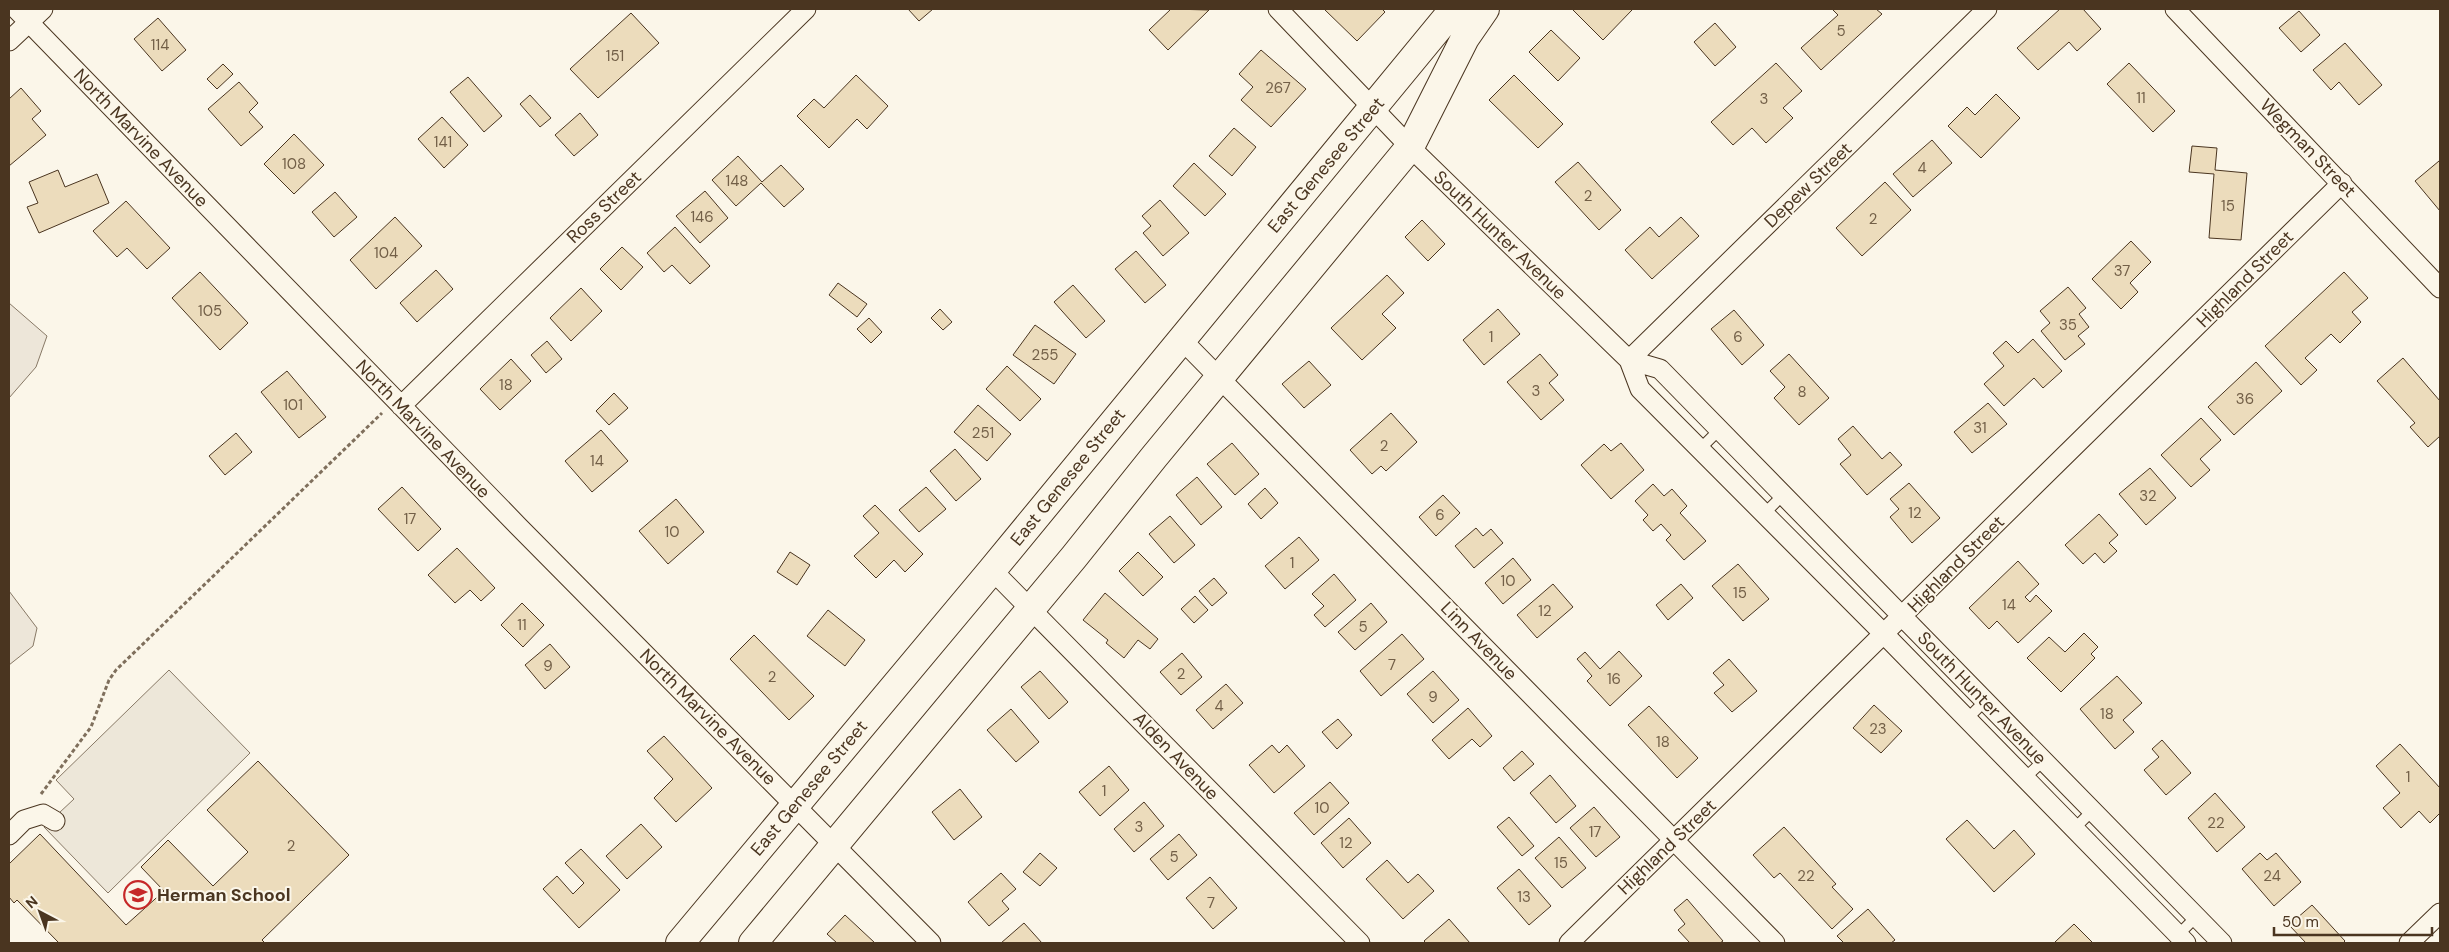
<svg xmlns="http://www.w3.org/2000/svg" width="2449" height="952" viewBox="0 0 2449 952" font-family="'DM Sans',sans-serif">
  <rect width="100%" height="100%" fill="#fbf6e9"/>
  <path fill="#ede6d9" stroke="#887966" d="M9,303L47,336L36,367L9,398Z
    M9,591L37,628L33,646L9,665Z"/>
  <path fill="#ede7d9" stroke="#887966" d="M169,670L250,753L108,893L44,827L74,799L56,780Z"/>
  <path fill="#ecdcbc" stroke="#4a3520" d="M908,9H933L919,21Z
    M1171,9L1209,10L1168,50L1149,30Z
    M1324,9H1382L1385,12L1357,41Z
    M1572,9H1631L1632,10L1603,40Z
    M1832,9H1876L1882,14L1821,70L1801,48L1838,15Z
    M2060,9H2083L2101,29L2077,51L2069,42L2038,70L2017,48Z
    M2299,11L2320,35L2301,52L2279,28Z
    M631,13L659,43L598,98L570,69Z
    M158,18L186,50L162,71L134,39Z
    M1715,23L1736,47L1715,66L1694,42Z
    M1551,30L1580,58L1558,81L1529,52Z
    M2345,43L2382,85L2359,105L2339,82L2331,90L2313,70Z
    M1261,50L1306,89L1271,127L1241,100L1253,87L1239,74Z
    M1776,63L1802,91L1783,108L1793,118L1766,143L1752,128L1733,145L1711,122Z
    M2129,63L2175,111L2153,132L2107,84Z
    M223,64L233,74L217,89L207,79Z
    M856,75L888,106L867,129L857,119L829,148L797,116L814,99L824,108Z
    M1514,75L1563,124L1538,148L1489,100Z
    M468,77L502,116L484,132L450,92Z
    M239,82L258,103L249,112L263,127L241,146L208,109Z
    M21,88L41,111L32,119L46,135L9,166V99Z
    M1996,94L2020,118L1981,158L1948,126L1967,107L1975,115Z
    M530,95L551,118L540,127L520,104Z
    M580,113L598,135L574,156L555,135Z
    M442,117L468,145L444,168L418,139Z
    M1234,128L1256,147L1232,176L1209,156Z
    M294,134L324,165L294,194L264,164Z
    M1932,140L1952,163L1913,197L1893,174Z
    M2192,146L2217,148L2215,170L2247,173L2241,240L2209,238L2214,174L2189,172Z
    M738,156L762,182L781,165L804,189L784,207L761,183L736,206L712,180Z
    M2439,161L2440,163V211L2415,181Z
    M1578,162L1621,210L1599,230L1555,182Z
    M1194,163L1226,194L1205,216L1173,186Z
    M58,170L65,187L97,174L109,203L39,233L27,207L38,203L29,182Z
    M1885,182L1911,210L1862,256L1836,228Z
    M705,191L728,218L700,243L676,216Z
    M335,192L357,217L334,237L312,212Z
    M1160,200L1189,233L1163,256L1143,233L1151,226L1142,216Z
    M126,201L170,248L147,269L127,248L117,257L93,231Z
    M395,217L422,246L376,289L350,260Z
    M1681,217L1699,236L1652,279L1625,250L1650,227L1659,237Z
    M1422,220L1445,244L1428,261L1405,237Z
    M675,227L710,266L690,284L672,265L664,272L647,253Z
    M2131,241L2151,262L2130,283L2138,292L2121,309L2092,279Z
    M622,247L643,267L621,290L600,269Z
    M1136,251L1166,285L1145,303L1115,269Z
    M436,270L453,289L417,322L400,303Z
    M200,272L248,323L220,350L172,298Z
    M2344,272L2368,298L2352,312L2361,322L2340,343L2331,334L2305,358L2317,370L2301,385L2265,346Z
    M1387,275L1404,293L1382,314L1396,328L1362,360L1331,328Z
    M838,283L867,304L857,317L829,295Z
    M1073,285L1105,321L1086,338L1054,302Z
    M2068,287L2086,308L2079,314L2089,327L2078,336L2085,344L2065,360L2041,331L2050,323L2040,311Z
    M581,288L602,311L571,341L550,318Z
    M940,309L952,322L943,330L931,318Z
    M1498,309L1520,334L1484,365L1463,340Z
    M1734,310L1764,345L1742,365L1711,329Z
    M869,318L882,332L871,343L857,329Z
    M1035,325L1076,354L1054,384L1013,355Z
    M2033,339L2062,371L2043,388L2034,378L2004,406L1984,384L2004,366L1993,353L2006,341L2018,353Z
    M547,341L562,359L546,373L531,355Z
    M1540,354L1558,375L1549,383L1564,400L1541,420L1507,382Z
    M1789,354L1829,398L1799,425L1774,398L1785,387L1770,371Z
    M2403,358L2440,401V436L2428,447L2410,427L2415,423L2377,381Z
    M511,359L531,381L500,410L480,389Z
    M1309,361L1331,385L1304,408L1282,384Z
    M2256,362L2282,391L2234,435L2208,407Z
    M1007,366L1041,399L1020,421L986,389Z
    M287,371L326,417L299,438L261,392Z
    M614,393L628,408L609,425L596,411Z
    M1988,403L2007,424L1972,453L1954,432Z
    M978,405L1011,434L987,461L954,432Z
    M1391,413L1417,442L1386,471L1381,466L1372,474L1350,450Z
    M2201,418L2221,440L2200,459L2210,470L2191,487L2161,455Z
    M1853,426L1882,459L1890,452L1902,465L1867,495L1840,464L1851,455L1838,439Z
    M601,430L628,461L592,492L565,461Z
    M236,433L252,452L225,475L209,456Z
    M1232,443L1259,474L1235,495L1207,464Z
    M1621,443L1644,470L1611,499L1581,465L1604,444L1611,451Z
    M955,449L981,479L956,501L930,471Z
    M2150,468L2176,498L2146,525L2119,494Z
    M1197,477L1222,507L1201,525L1176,495Z
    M1909,483L1940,518L1912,543L1890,517L1899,509L1890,499Z
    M1653,484L1664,496L1672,489L1687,506L1680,513L1706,541L1684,560L1666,540L1671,535L1661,524L1653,531L1643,520L1648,515L1635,501Z
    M402,487L441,529L418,551L378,509Z
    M926,487L946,509L919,532L899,510Z
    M1265,488L1278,503L1261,519L1248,504Z
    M1443,495L1460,513L1436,536L1419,517Z
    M676,499L704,532L668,564L639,531Z
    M875,505L923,554L905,572L894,560L876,578L854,556L879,533L863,516Z
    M2099,514L2118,535L2109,543L2117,551L2104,563L2095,553L2083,564L2065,545Z
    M1170,516L1195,545L1174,563L1149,534Z
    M1476,528L1483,536L1491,529L1503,543L1474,568L1455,546Z
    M1299,537L1319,560L1285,589L1265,566Z
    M457,548L495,588L481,601L470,590L455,603L428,575Z
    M790,552L810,565L797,585L777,572Z
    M1138,552L1163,577L1143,596L1119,571Z
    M1513,558L1531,580L1503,604L1485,583Z
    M2018,561L2039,584L2025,597L2030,602L2036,595L2052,611L2018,643L1997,621L1989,629L1969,608Z
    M1738,564L1769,599L1743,621L1712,586Z
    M1334,574L1356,600L1325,627L1314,615L1324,606L1312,594Z
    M1214,578L1227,593L1212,606L1199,591Z
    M1553,584L1573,607L1537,638L1517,615Z
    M1681,584L1693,598L1668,620L1656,605Z
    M1105,593L1158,639L1150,649L1138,640L1124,658L1106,643L1108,640L1083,620Z
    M1195,596L1208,610L1194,623L1181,609Z
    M522,603L544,625L523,647L501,625Z
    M1371,603L1387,622L1355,650L1338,632Z
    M828,610L865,640L845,666L807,636Z
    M2084,633L2098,647L2091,654L2095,658L2061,692L2027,658L2049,637L2065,652Z
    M1402,634L1424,659L1381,696L1360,671Z
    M754,635L814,696L789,720L730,659Z
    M550,644L570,667L545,689L525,665Z
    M1619,651L1642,676L1610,706L1587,681L1592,676L1577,659L1585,652L1600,669Z
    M1182,653L1202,677L1181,695L1160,672Z
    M1729,659L1757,691L1732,712L1714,693L1724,685L1713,673Z
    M1040,671L1068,702L1049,719L1021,687Z
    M1433,671L1459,700L1433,723L1407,694Z
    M2117,676L2142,703L2123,720L2134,732L2115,749L2080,709Z
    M1226,684L1243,703L1213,729L1196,710Z
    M1874,705L1902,731L1881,753L1853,728Z
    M1649,706L1698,758L1677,778L1628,725Z
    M1468,708L1492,736L1480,747L1472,739L1449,759L1432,740Z
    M1011,709L1039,742L1016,762L987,730Z
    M1338,719L1352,735L1337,749L1322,732Z
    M664,736L712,788L676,822L654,798L673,779L647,751Z
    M2162,740L2191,773L2166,795L2144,770L2159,757L2152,749Z
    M2400,744L2440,788V813L2430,823L2419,811L2401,828L2383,808L2400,793L2376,766Z
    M1272,745L1279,753L1287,745L1305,766L1274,793L1249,765Z
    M1522,751L1534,764L1514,781L1503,768Z
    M258,761L349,855L262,940L265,943H59L17,900L14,903L9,897V864L40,834L126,925L164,891L141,867L168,840L213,886L248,852L207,810Z
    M1109,766L1129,790L1100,816L1079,792Z
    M1550,775L1576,806L1556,823L1530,793Z
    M1330,782L1349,803L1314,835L1294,813Z
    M960,789L982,817L954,840L932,812Z
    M2215,793L2245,827L2217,852L2188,818Z
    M1144,802L1164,826L1134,852L1114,829Z
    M1594,807L1620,837L1596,857L1570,828Z
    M1509,817L1534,846L1522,856L1497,827Z
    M1349,818L1371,843L1343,868L1321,843Z
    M1967,820L1994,849L2014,830L2035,854L1994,892L1946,839Z
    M641,824L662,847L627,879L606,856Z
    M1784,827L1836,884L1832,887L1853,909L1832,929L1780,873L1774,878L1753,855Z
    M1179,834L1197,855L1168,880L1150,859Z
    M1559,837L1586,868L1562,888L1535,858Z
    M581,849L620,890L579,928L543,889L557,876L573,894L584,883L565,863Z
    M1040,853L1057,868L1040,886L1023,872Z
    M2260,853L2267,860L2276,853L2301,882L2274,906L2242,869Z
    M1387,860L1408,883L1418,874L1434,891L1403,919L1366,879Z
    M1519,869L1551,906L1529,925L1497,888Z
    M1001,873L1016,889L1002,901L1009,909L989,926L968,902Z
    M1210,877L1237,908L1213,929L1186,898Z
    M1687,899L1723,941L1720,943H1690L1678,930L1685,924L1674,910Z
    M2312,905L2345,941L2343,943H2306L2289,925Z
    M1868,909L1895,940L1891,943H1844L1837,936Z
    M845,915L875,943H837L827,934Z
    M1449,919L1470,943H1426L1424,941Z
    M1024,923L1042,943H1001Z
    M2074,924L2093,943H2055V942Z"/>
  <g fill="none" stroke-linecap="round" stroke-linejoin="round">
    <defs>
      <path id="lane" d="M1700,449L1719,430
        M1764,514L1783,495
        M1967,719L1985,701
        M2025,778L2043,761
        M2074,829L2092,811
        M2178,935L2196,917"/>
      <path id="street" d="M16,9L519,527L931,943
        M1278,9L1410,147L1629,360L1640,389L1884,634L2186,943
        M2175,9L2440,288
        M9,41L43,9
        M1181,339L1775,943
        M1629,360L1660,369L2222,943
        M1629,360L1987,9
        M401,406L806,9
        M992,570L1360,943
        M9,835L24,820L43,814L55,821
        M1569,943L2342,183
        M2409,943L2440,913"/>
      <path id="highway" d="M680,943L992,570L1454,9
        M753,943L1074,557L1154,457L1410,147L1465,38L1485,9"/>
    </defs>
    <use href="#lane" stroke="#4a3520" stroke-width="12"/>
    <use href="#street" stroke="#4a3520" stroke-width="21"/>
    <use href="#highway" stroke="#4a3520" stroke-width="30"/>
    <path stroke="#7f6f5c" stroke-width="3" stroke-dasharray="4 2.5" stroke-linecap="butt" d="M41,794L91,727L109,680L116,670L382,413"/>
    <use href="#lane" stroke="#fbf6e9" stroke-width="10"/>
    <use href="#street" stroke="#fbf6e9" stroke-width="19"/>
    <use href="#highway" stroke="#fbf6e9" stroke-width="28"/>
  </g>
  <defs>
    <symbol id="school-ring" viewBox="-11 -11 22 22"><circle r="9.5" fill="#fbf6e9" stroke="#c62828" stroke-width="1.5"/><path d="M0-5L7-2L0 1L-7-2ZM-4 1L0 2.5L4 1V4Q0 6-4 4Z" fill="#c62828"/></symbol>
  </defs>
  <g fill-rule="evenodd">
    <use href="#school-ring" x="122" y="879" width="32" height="32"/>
  </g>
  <g text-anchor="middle" stroke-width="4" stroke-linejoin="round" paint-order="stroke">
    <g font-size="15" fill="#725f47">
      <text x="1841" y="36">5</text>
      <text x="160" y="50">114</text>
      <text x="615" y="61">151</text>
      <text x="1278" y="93">267</text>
      <text x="2141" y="103">11</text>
      <text x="1764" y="104">3</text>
      <text x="443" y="147">141</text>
      <text x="294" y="169">108</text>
      <text x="1922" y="173">4</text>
      <text x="737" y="186">148</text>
      <text x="1588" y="201">2</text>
      <text x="2228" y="211">15</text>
      <text x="702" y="222">146</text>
      <text x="1873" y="224">2</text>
      <text x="386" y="258">104</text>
      <text x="2122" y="276">37</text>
      <text x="210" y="316">105</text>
      <text x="2068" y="330">35</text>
      <text x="1491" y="342">1</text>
      <text x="1738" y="342">6</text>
      <text x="1045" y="360">255</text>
      <text x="506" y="390">18</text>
      <text x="1536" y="396">3</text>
      <text x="1802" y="397">8</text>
      <text x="2245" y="404">36</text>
      <text x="293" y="410">101</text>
      <text x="1980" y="433">31</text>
      <text x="983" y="438">251</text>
      <text x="1384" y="451">2</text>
      <text x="597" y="466">14</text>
      <text x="2148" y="501">32</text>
      <text x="1915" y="518">12</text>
      <text x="1440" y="520">6</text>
      <text x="410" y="524">17</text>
      <text x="672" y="537">10</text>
      <text x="1292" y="568">1</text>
      <text x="1508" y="586">10</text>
      <text x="1740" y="598">15</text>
      <text x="2009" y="610">14</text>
      <text x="1545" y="616">12</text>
      <text x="522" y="630">11</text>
      <text x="1363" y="632">5</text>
      <text x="1392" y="670">7</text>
      <text x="548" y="671">9</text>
      <text x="1181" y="679">2</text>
      <text x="772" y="682">2</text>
      <text x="1614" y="684">16</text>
      <text x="1433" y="702">9</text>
      <text x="1219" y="711">4</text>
      <text x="2107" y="719">18</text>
      <text x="1878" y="734">23</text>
      <text x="1663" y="747">18</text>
      <text x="2408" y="782">1</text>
      <text x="1104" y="796">1</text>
      <text x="1322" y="813">10</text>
      <text x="2216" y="828">22</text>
      <text x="1139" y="832">3</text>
      <text x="1595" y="837">17</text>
      <text x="1346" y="848">12</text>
      <text x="291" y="851">2</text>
      <text x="1174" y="862">5</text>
      <text x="1561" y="868">15</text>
      <text x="1806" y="881">22</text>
      <text x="2272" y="881">24</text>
      <text x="1524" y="902">13</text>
      <text x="1211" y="908">7</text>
    </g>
    <g font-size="18" fill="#4a3520" stroke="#fbf6e9">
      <text transform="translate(141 138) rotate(46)" y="6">North Marvine Avenue</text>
      <text transform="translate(2308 148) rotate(46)" y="6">Wegman Street</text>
      <text transform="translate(1326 165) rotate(-50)" y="6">East Genesee Street</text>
      <text transform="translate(1808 185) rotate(-44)" y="6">Depew Street</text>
      <text transform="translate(604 207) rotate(-44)" y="6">Ross Street</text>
      <text transform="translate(1500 235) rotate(44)" y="6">South Hunter Avenue</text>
      <text transform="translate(2245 279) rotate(-45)" y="6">Highland Street</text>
      <text transform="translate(423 429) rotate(46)" y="6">North Marvine Avenue</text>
      <text transform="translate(1068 477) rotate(-51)" y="6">East Genesee Street</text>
      <text transform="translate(1956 564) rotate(-45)" y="6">Highland Street</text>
      <text transform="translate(1479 641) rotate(46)" y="6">Linn Avenue</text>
      <text transform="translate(1982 698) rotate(46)" y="6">South Hunter Avenue</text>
      <text transform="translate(708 717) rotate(45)" y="6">North Marvine Avenue</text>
      <text transform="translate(1176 756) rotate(46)" y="6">Alden Avenue</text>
      <text transform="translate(809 788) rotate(-50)" y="6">East Genesee Street</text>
      <text transform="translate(1667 847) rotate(-44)" y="6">Highland Street</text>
    </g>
    <g font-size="18" font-weight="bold" fill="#4a3520" stroke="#fbf6e9" text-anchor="start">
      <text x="157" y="901">Herman School</text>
    </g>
  </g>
  <rect width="2449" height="952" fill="none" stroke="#4a3520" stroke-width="20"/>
  <g transform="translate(40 912) rotate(319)" stroke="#fbf6e9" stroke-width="4" paint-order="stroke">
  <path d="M0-4L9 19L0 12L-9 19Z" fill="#4a3520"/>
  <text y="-8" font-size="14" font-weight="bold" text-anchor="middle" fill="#4a3520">N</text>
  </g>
  <path d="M2274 927v8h158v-8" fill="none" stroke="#4a3520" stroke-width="2.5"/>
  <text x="2282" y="927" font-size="15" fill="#4a3520" stroke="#fbf6e9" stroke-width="4" paint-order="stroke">50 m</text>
</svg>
